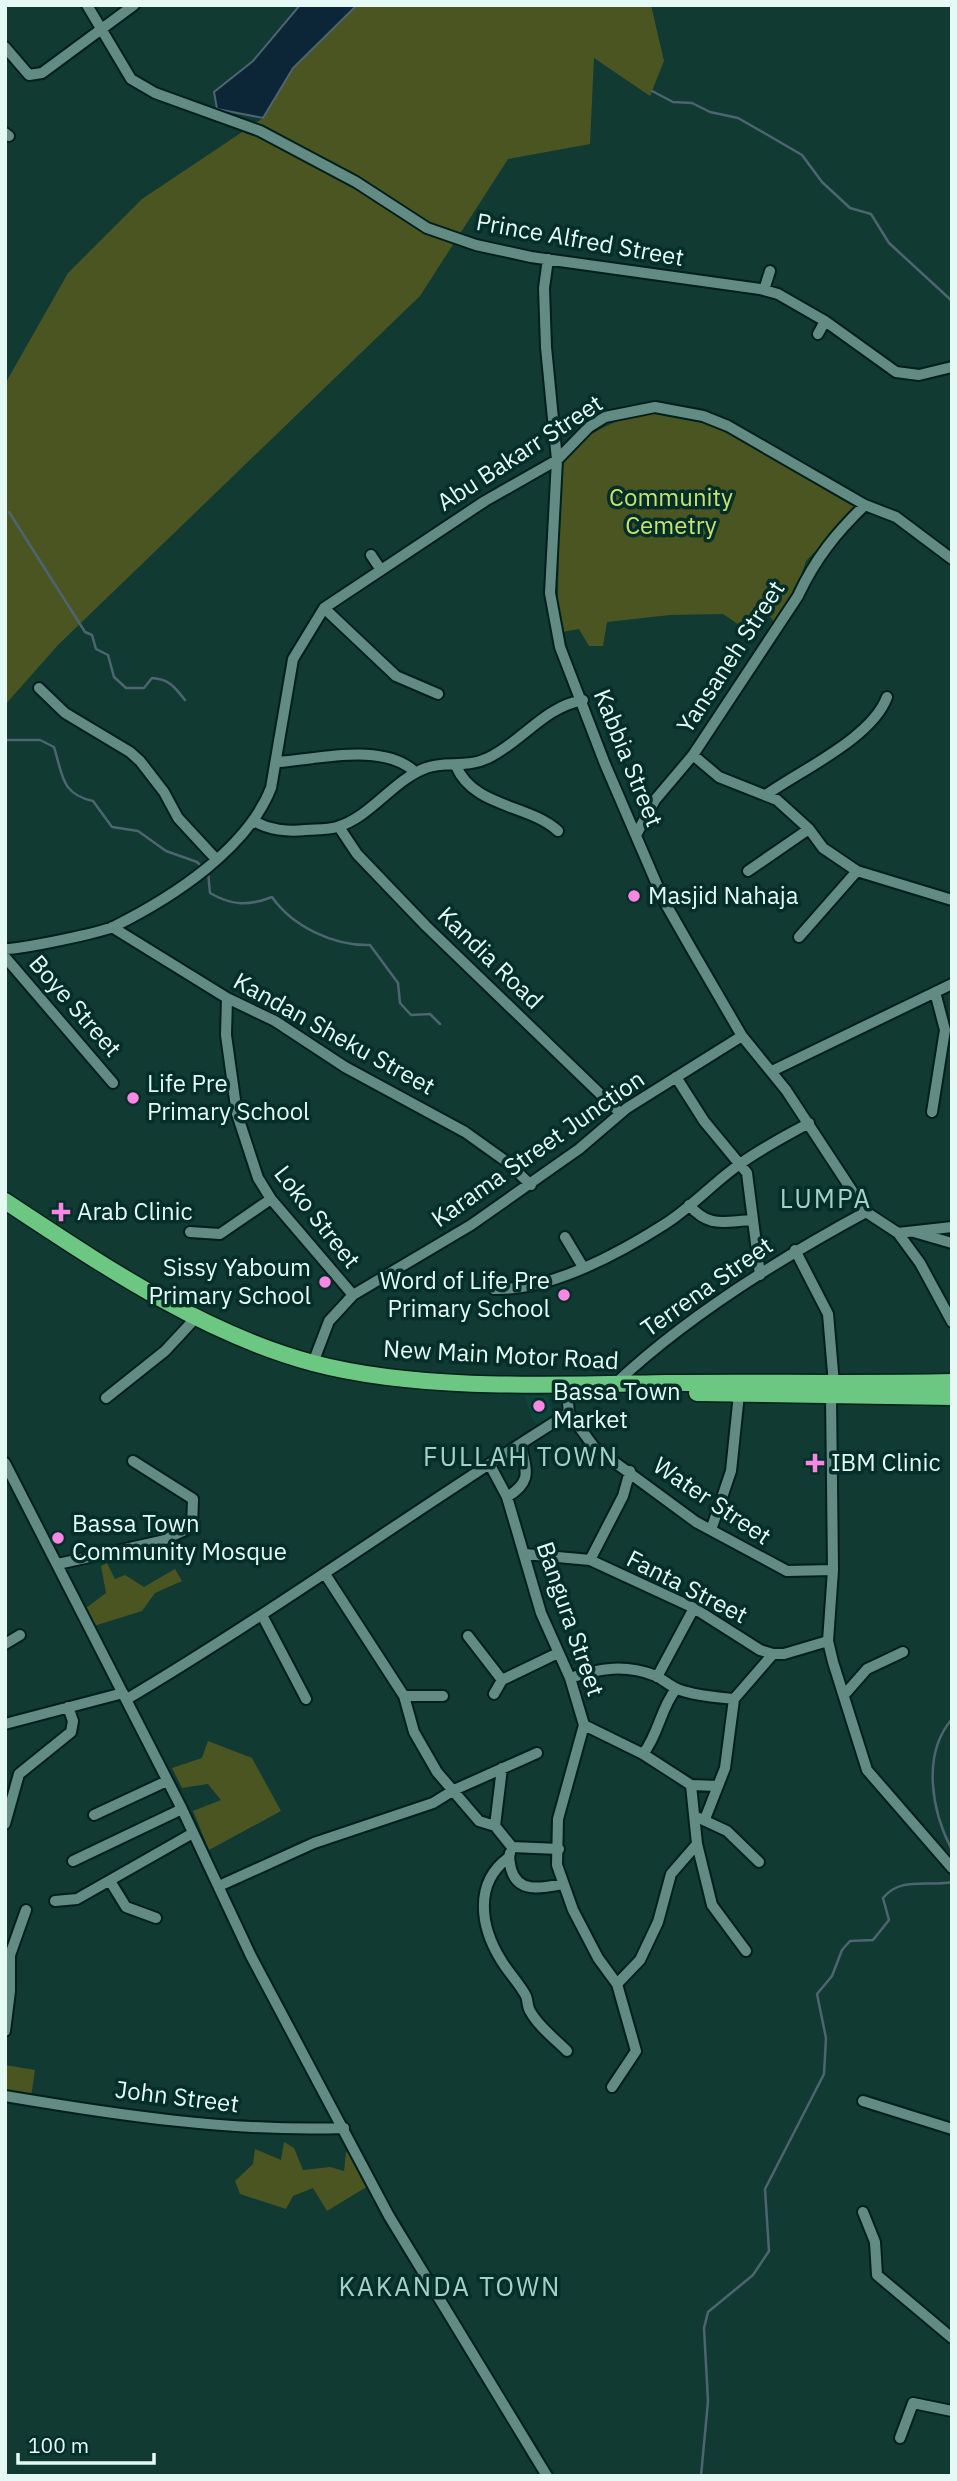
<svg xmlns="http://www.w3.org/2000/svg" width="957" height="2481" viewBox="0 0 957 2481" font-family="'IBM Plex Sans',sans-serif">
  <rect width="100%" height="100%" fill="#113a33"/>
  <path fill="#0d443c" d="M525,1396H548L554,1416L538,1426L532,1419Z"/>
  <path fill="#4a5522" d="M357,5H651L664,61L650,96L594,58L590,144L508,159L420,296L58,645L5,705V384L68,273L142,199L263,118L293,68Z
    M669,408L699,412L860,505L806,561L794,596L776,627L771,617L756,614L755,620L745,629L723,614L670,615L607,622L603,646H589L579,629L562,632L558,605L560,458C597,426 622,416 669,408Z
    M107,1563L115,1579L125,1575L144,1587L175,1569L182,1581L155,1593L142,1611L94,1626L86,1608L106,1593L101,1566Z
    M208,1741L252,1758L281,1811L209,1850L193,1811L221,1800L208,1784L182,1788L172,1768L202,1758Z
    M5,2065L35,2070L31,2097L5,2092Z
    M284,2142L294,2148L303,2170L330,2167L344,2171L346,2152L352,2155L368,2186L327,2211L313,2188L293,2196L286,2209L240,2194L235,2181L253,2164L255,2149L281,2160Z"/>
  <path fill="#0c2537" stroke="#4d6570" stroke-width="2" d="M300,5H357L293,68L263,118L217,109L214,92L253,61Z"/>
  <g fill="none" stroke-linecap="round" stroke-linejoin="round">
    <path stroke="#4d6570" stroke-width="2.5" d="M652,91L673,102L692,103L710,112L738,118L766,134L802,155L822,182L850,208L871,214L889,243L952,301
      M9,512L85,632L92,635L96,649L108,655L114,677L126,688H144L152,678C169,679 175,687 185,700
      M5,740H40L54,747C63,776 61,794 93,801L112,827L138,831L166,851L197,862L203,868
      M208,872L210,893C232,906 249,906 272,897C293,927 334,946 370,945L398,983L400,1003L411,1015L430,1014L440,1024
      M952,1719C921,1755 932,1812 952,1850
      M701,2476L708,2401L704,2328L708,2312L753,2275L769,2251L765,2189L824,2074L826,2038L817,1994L832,1976L842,1950L850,1941L873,1940L889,1920L883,1898C901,1876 927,1887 952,1882"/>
    <defs>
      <path id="minor" d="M87,5L131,79L155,93L260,131L356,182L427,228L476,245L531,257L760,289L778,294L825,321L896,372L919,375L952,367
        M5,47L29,75L42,73L134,5
        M5,133L9,136
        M548,259L544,288L546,347L557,460L550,593L560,647L605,764L664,901L692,950L742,1036L786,1090L866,1212L898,1233L952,1227
        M764,290L770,271
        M818,334L825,321
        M371,555L381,570
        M324,608L396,676L438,694
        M39,688L65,713L130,752L140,761L164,792L178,818L215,858
        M693,755L719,777L777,800L809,829L823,848L857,871L952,900
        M278,762C319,759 384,742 415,772
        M456,766C474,808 529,804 558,831
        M766,795C801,770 872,738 887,697
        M254,821C268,830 289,832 305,830C316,829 327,830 337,827C371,817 393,780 426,768C445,760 465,769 488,758C523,741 544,707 583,700
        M339,827L357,854L426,926L620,1113
        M636,835L655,800L693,755L798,596C815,559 836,533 865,505
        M748,871L809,829
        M112,927L227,998L275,1021L345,1067L465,1132L507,1162L531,1185
        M799,937L857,871
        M5,949C22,949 100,933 115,926C173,897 247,849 271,788L293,659L324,608L485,501L557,460L589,427L605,417L655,407L703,416L728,426L865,505L896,517L952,559
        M5,957L113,1083
        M227,998L226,1035L237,1114L258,1178L271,1199L353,1295
        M772,1071L952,984
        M676,1077L704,1121L747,1173L760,1275
        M932,1112L945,1030L935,992
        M689,1205C710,1229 724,1221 753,1220
        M190,1232L220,1234L271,1199
        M914,1232L952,1243
        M898,1233L920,1263L952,1322
        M565,1237L583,1267
        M795,1250L828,1314L834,1384
        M494,1289C550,1291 618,1254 665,1224C692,1207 714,1182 740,1164C762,1148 786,1136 809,1123
        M313,1363L329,1321L353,1295L471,1225L579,1149L627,1108L742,1036
        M615,1384C687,1316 779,1259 866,1212
        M567,1393L569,1413L594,1447L696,1522L787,1571L833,1570
        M831,1395L833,1570L828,1641L833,1662L867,1770L952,1868
        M106,1398L165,1351L191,1323
        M5,1463L182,1809L251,1956L389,2216L547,2476
        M490,1465L507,1497L541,1613L570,1678L584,1725L558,1819L557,1865L573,1910L598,1958L617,1984
        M507,1497C533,1481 526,1471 521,1444
        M711,1530L731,1471L739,1394
        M525,1554L590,1560L694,1608L760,1650L773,1654H784L828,1641
        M590,1560L623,1496L630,1471
        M58,1564L161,1541L192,1527L193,1499L133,1461
        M325,1574L404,1696L414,1732L437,1772L479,1821L495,1826L512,1847L559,1849
        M263,1617L306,1699
        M468,1636L502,1680L494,1694
        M5,1644L20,1635
        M657,1677L694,1608
        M570,1678C599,1668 626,1664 656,1676C664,1680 671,1687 680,1690C697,1696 715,1697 734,1699
        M502,1680L558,1653
        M845,1694L867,1669L903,1652
        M404,1696H443
        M127,1699C278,1609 420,1506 569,1413
        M5,1724L123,1693
        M584,1725L643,1754L691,1785L697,1844L712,1905L746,1951
        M643,1754C659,1734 660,1709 676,1689
        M691,1785L718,1786
        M94,1815L167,1781
        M699,1818L727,1831L759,1862
        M705,1819L725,1768L734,1699L773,1654
        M5,1824L19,1774L71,1732L73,1721L68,1707
        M495,1826L502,1768
        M510,1853C508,1859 510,1862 511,1869C518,1894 542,1888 563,1884
        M508,1858C474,1883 480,1926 501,1960C508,1972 519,1983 526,1996C528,2000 527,2006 530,2011C538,2026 555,2039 567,2051
        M73,1861L182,1809
        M110,1881L126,1907L156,1918
        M219,1886L314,1843L433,1803L454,1790L537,1753
        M55,1901L77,1899L193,1833
        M5,2031L10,1991V1955L26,1910
        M612,2087L636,2051L617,1984L640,1960L658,1922L671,1874L697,1844
        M5,2096C117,2115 231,2132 344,2128
        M863,2101L952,2129
        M863,2212L875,2242L877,2275L952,2338
        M900,2438L913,2403L952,2411"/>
      <path id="highway" d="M5,1201C101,1264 201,1333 313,1363C418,1391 558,1385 666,1383C761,1382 857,1384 952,1382
        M697,1393L952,1397"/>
    </defs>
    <use href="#minor" stroke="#011f1b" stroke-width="14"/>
    <use href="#highway" stroke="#011f1b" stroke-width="19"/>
    <use href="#minor" stroke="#628b83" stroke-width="10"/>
    <use href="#highway" stroke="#6cc783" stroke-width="16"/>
  </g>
  <g fill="#fb87e5" stroke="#042f29" stroke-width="2.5">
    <circle cx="634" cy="896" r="7"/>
    <circle cx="133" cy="1098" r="7"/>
    <path d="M57.5 1201.5h7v7h7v7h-7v7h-7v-7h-7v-7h7z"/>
    <circle cx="325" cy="1282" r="7"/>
    <circle cx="564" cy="1295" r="7"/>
    <circle cx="539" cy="1406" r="7"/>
    <path d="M811.5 1452.5h7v7h7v7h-7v7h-7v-7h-7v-7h7z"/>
    <circle cx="58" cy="1538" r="7"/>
  </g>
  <g text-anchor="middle" stroke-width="7" stroke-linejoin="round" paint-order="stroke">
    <g font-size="24" fill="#e5faf5" stroke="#042f29">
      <text transform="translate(580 240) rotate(10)" y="8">Prince Alfred Street</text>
      <text transform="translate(520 453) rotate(-33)" y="8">Abu Bakarr Street</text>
      <text transform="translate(731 657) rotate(-57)" y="8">Yansaneh Street</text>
      <text transform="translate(628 758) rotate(68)" y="8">Kabbia Street</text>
      <text transform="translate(490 958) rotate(44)" y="8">Kandia Road</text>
      <text transform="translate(75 1006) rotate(49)" y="8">Boye Street</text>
      <text transform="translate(334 1034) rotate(29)" y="8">Kandan Sheku Street</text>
      <text transform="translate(538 1149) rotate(-35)" y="8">Karama Street Junction</text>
      <text transform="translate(317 1217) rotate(52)" y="8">Loko Street</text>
      <text transform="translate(707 1287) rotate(-35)" y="8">Terrena Street</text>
      <text transform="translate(501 1355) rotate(3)" y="8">New Main Motor Road</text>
      <text transform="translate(712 1501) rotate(34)" y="8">Water Street</text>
      <text transform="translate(687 1587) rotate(27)" y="8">Fanta Street</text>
      <text transform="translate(570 1619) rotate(71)" y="8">Bangura Street</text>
      <text transform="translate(177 2097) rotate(7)" y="8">John Street</text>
    </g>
    <g font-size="24" fill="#c8e16f" stroke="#042f29">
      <text x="671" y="506">Community<tspan x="671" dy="28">Cemetry</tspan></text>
    </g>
    <g font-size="24" fill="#e5faf5" stroke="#042f29" text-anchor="start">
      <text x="648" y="904">Masjid Nahaja</text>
      <text x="147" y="1092">Life Pre<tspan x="147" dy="28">Primary School</tspan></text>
      <text x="77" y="1220">Arab Clinic</text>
      <text x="311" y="1276" text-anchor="end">Sissy Yaboum<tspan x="311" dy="28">Primary School</tspan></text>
      <text x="550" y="1289" text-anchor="end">Word of Life Pre<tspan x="550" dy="28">Primary School</tspan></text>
      <text x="553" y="1400">Bassa Town<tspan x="553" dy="28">Market</tspan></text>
      <text x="831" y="1471">IBM Clinic</text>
      <text x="72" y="1532">Bassa Town<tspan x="72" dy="28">Community Mosque</tspan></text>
    </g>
    <g font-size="26" letter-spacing="2" fill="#a5d0c7" stroke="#042f29">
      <text x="826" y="1208">LUMPA</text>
      <text x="521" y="1466">FULLAH TOWN</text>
      <text x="450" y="2296">KAKANDA TOWN</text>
    </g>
  </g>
  <rect width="957" height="2481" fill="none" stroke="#e5faf5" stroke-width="14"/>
  <path d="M18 2453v10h136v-10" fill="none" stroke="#e5faf5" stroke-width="3.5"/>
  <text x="28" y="2453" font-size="21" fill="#e5faf5" stroke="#042f29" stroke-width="5" paint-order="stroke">100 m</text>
</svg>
